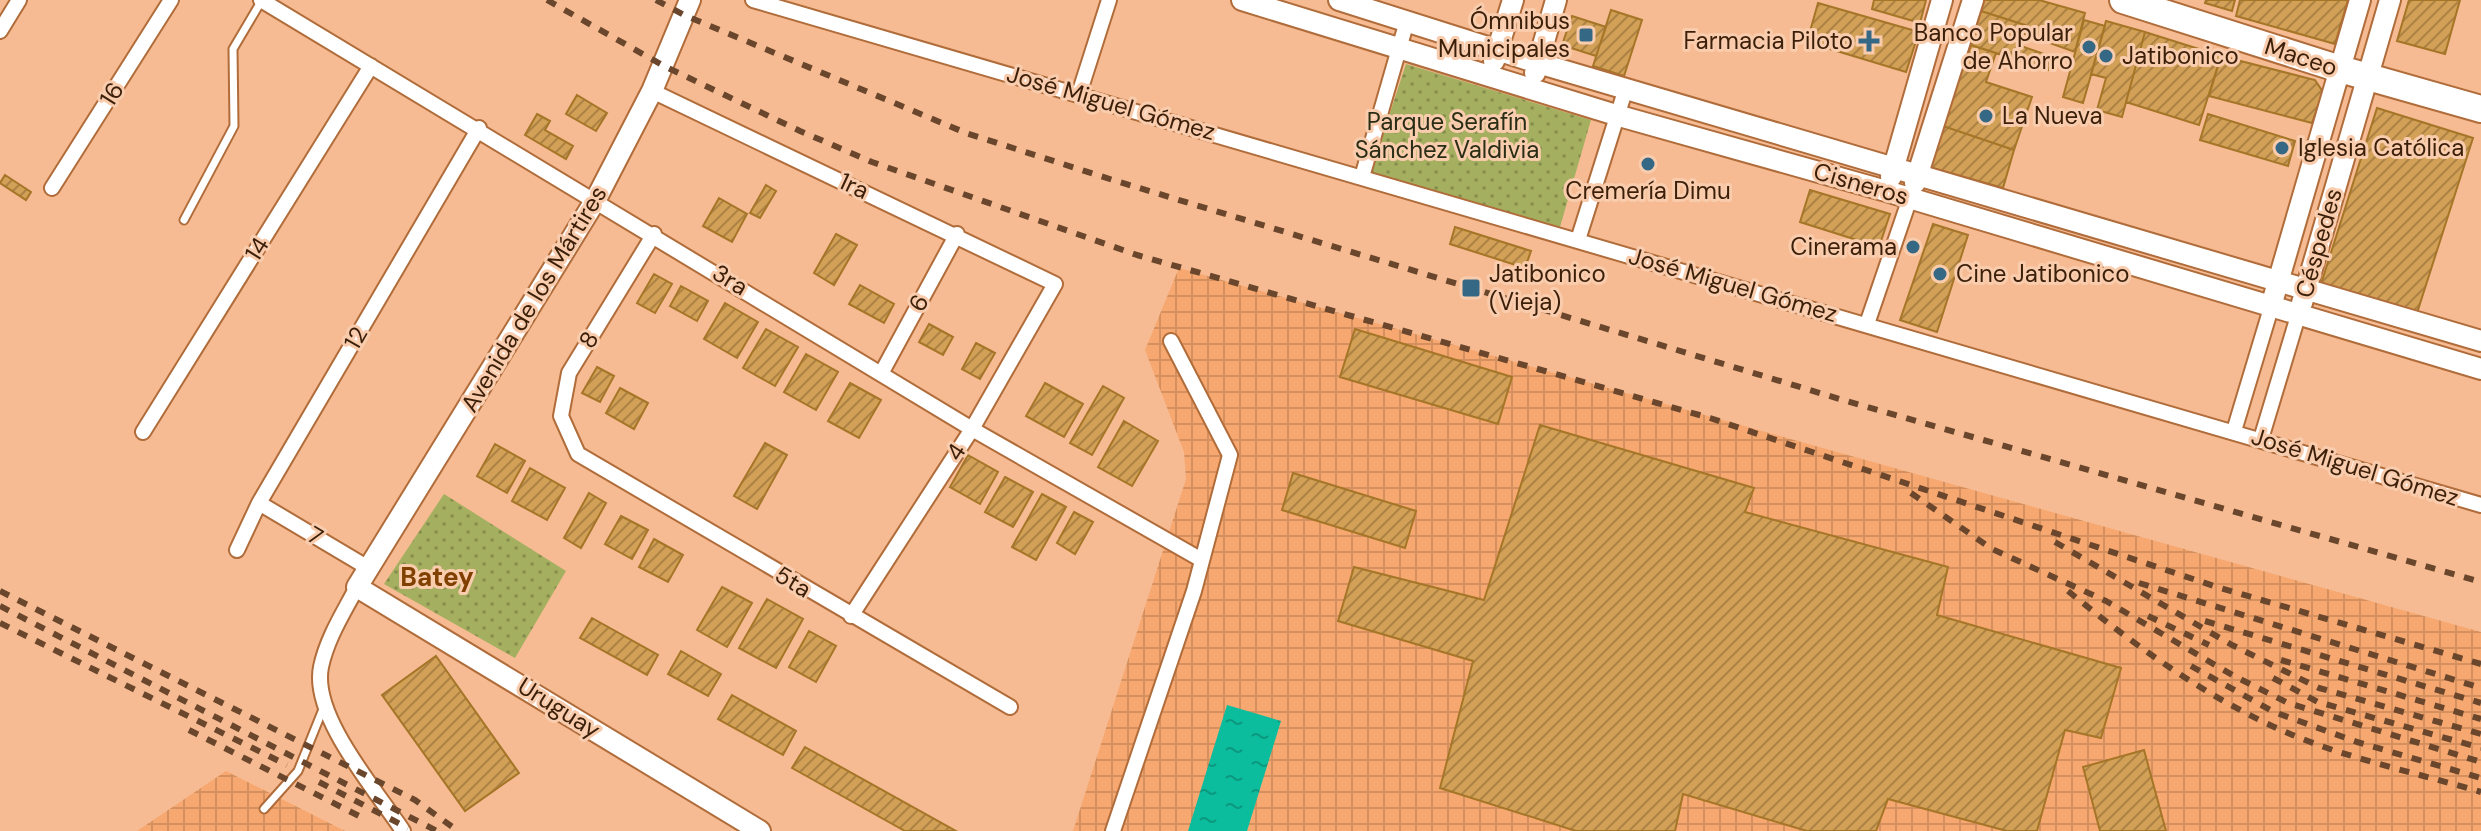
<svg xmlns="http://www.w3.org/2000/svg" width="2481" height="831" viewBox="0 0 2481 831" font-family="'DM Sans',sans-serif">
  <defs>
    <pattern id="industrial-grid" width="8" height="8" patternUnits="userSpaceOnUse" patternTransform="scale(2)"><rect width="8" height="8" fill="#f7a870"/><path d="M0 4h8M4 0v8" fill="none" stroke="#d59060"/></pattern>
    <pattern id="park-dots" width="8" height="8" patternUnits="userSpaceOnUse" patternTransform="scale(2)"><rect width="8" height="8" fill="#a4af5f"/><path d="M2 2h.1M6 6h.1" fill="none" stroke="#878e4d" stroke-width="1.8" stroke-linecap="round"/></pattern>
    <pattern id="water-ripples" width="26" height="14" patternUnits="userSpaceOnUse" patternTransform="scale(2)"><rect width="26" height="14" fill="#0bbc9d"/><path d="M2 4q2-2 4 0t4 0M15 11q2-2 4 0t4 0" fill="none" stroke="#0c987e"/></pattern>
    <pattern id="building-hatch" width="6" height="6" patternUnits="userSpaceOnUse" patternTransform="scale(2)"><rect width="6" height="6" fill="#d2a056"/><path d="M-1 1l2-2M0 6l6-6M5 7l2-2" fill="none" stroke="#ac8245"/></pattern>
  </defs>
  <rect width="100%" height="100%" fill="#f6bb92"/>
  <path fill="url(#industrial-grid)" d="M1179,268L2481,632V831H1073L1186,479L1184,452L1145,350Z
    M226,771L345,831H137Z"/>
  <path fill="url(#park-dots)" d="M1406,64L1591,120L1560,227L1370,174Z
    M444,494L566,571L515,658L384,584Z"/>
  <path fill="url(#water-ripples)" d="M1227,705L1281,721L1247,831H1188Z"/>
  <path fill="url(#building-hatch)" stroke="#a57528" stroke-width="2" d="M1874,0H1926L1920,23L1872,9Z
    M1984,0H2039L2085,13L2075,52L2022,33L2025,25L1981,11Z
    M2206,0H2235L2232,11L2205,3Z
    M2240,0H2348L2335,44L2236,16Z
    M2409,0H2460L2445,54L2397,41Z
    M1818,3L1919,32L1906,72L1807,42Z
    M1611,10L1642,20L1624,76L1593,66Z
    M1981,11L2025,25L2018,45L2053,57L2048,70L1971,45Z
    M1572,16L1606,27L1596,56L1562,45Z
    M2084,20L2105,26L2083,103L2063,97Z
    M2106,21L2145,32L2122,117L2097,110L2106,78L2091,74Z
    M2145,32L2221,56L2199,125L2126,102Z
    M1971,45L1996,53L1986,82L2032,97L2014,150L1943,126Z
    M2221,56L2315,80L2323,92L2312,123L2209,96Z
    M577,95L607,113L596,131L566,114Z
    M2377,108L2473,138L2417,313L2321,284Z
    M537,114L550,121L545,130L573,146L566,159L525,135Z
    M2208,114L2295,141L2288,166L2200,140Z
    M1943,126L2014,150L2003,188L1929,167Z
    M5,175L31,192L26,200L0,183Z
    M766,185L776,191L760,218L750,213Z
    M1810,190L1890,214L1879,247L1800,222Z
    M719,198L747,214L732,242L703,226Z
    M1933,224L1968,235L1937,332L1900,320Z
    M1455,227L1531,251L1525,268L1450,244Z
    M836,234L857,245L834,285L814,273Z
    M654,274L672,284L655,313L637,303Z
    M860,285L894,304L884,323L849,304Z
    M681,286L708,301L697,321L670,306Z
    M725,303L758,322L737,358L704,339Z
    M929,324L953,337L943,355L919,342Z
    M766,329L798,347L775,386L743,368Z
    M1355,329L1512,377L1498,424L1340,377Z
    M976,343L995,353L980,379L962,369Z
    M806,354L838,372L816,410L784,392Z
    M597,367L614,376L600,402L582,393Z
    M850,383L881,400L859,438L828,421Z
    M1045,383L1083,404L1064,437L1026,416Z
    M1103,386L1124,398L1092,455L1070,443Z
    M620,388L648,403L634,429L606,413Z
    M1124,421L1158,441L1132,486L1098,467Z
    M1540,425L1754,488L1745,512L1948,567L1937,615L2121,668L2101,738L2065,730L2037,831H2007L1888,799L1876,831H1807L1683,794L1675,831H1576L1440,788L1473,661L1338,621L1354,567L1484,600Z
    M765,443L787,455L757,509L734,496Z
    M495,444L525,461L507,493L477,476Z
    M968,455L998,472L980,504L950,487Z
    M530,468L565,488L547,520L512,501Z
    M1293,473L1416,511L1405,548L1282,510Z
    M1005,477L1033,492L1013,527L985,512Z
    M589,493L606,503L581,548L564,538Z
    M1042,494L1066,507L1036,560L1012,547Z
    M1074,512L1093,522L1075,554L1057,543Z
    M621,516L648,530L632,559L605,544Z
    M654,539L683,555L668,582L639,567Z
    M722,587L752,603L727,647L697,630Z
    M767,599L803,619L776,668L739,648Z
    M592,618L658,655L647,675L580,638Z
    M809,631L836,646L816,682L789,667Z
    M681,651L721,674L708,696L668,674Z
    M436,656L519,773L465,811L382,695Z
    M732,695L796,731L783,755L718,719Z
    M805,747L956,831H905L792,768Z
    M2144,750L2166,831H2100L2083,767Z"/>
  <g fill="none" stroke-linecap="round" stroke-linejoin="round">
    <defs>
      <path id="lane" d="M184,220L234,126L233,49L262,0
        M264,809L298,771L323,709"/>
      <path id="street" d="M261,0L972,429L1200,559
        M753,0L2481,505
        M0,31L19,0
        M652,91L1055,284L972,429L851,616
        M1079,94L1109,0
        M1362,177L1407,21
        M52,188L171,0
        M654,234L569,373L561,416L578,454L1010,707
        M1578,240L1626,88
        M1867,324L1910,198
        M882,372L957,234
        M2234,431L2271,308
        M143,432L371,66
        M2261,439L2298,316
        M259,503L370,569
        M237,550L259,503L479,128
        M357,587C344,612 327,638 321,667C311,716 376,790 403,831
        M1113,831L1194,591L1230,455L1171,341"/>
      <path id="secondary" d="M690,0L652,91L595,201L357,587L760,831
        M1242,0L1616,115L1886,191L2481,369
        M1339,0L1538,63L2481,341
        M1494,61L1513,0
        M1535,73L1556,0
        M1891,177L1942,0
        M1915,183L1973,0
        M2274,296L2360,0
        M2302,303L2390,0"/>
      <path id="highway" d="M2123,0L2340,69L2481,109"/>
    </defs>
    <use href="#lane" stroke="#b06c3a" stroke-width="11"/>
    <use href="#street" stroke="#b06c3a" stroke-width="18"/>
    <use href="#secondary" stroke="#b06c3a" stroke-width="24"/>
    <use href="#highway" stroke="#b06c3a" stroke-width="30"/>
    <use href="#lane" stroke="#fff" stroke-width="7"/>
    <use href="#street" stroke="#fff" stroke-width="14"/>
    <use href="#secondary" stroke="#fff" stroke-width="20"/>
    <use href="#highway" stroke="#fff" stroke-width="26"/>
    <path stroke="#6a462c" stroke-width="6" stroke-dasharray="10 10" stroke-linecap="butt" d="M547,0L664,66L800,131L872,162L1137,255L1710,418L2217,587L2481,664
      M656,0L684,15L966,133L1116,181L1843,400L2481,582
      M1911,493L1992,549L2106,601L2234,676L2288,703L2481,762
      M2055,542L2232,645L2319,688L2481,734
      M2139,583L2481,688
      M0,591L415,800L458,831
      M2068,591C2134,645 2208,699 2288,733C2345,758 2421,774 2481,792
      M0,606L437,831
      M2148,616L2209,645
      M2205,621L2481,703
      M0,623L287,765
      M2281,660L2481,719
      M2191,666L2274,712L2357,742L2481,778
      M2273,678L2318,702L2481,748
      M189,730L367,820
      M319,782L408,828"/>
  </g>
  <g fill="#346884" stroke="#f9ccad" stroke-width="3">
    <rect x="1578" y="27" width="16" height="16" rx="4"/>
    <path d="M1865 29h8v8h8v8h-8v8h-8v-8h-8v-8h8z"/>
    <circle cx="2089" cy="47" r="8"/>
    <circle cx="2106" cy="56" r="8"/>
    <circle cx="1986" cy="116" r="8"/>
    <circle cx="2282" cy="148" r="8"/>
    <circle cx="1648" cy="164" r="8"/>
    <circle cx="1913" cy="247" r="8"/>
    <circle cx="1940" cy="274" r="8"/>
    <rect x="1461" y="278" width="20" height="20" rx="4"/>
  </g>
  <g text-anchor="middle" stroke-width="6" stroke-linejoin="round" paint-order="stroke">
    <g font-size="24" fill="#3b1f09" stroke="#f9ccad" text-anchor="start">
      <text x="1570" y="29" text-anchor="end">Ómnibus<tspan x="1570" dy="28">Municipales</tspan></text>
      <text x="2073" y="41" text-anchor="end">Banco Popular<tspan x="2073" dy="28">de Ahorro</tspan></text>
      <text x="1853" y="49" text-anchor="end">Farmacia Piloto</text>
      <text x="2122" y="64">Jatibonico</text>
      <text x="2002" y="124">La Nueva</text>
      <text x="2298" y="156">Iglesia Católica</text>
      <text x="1648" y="199" text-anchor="middle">Cremería Dimu</text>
      <text x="1897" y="255" text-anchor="end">Cinerama</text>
      <text x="1489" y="282">Jatibonico<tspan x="1489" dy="28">(Vieja)</tspan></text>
      <text x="1956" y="282">Cine Jatibonico</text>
    </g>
    <g font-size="24" fill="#3b1f09" stroke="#f9ccad">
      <text transform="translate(2301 57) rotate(18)" y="8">Maceo</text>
      <text transform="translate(112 94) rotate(-58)" y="8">16</text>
      <text transform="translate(1111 103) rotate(16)" y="8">José Miguel Gómez</text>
      <text transform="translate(1861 184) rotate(16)" y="8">Cisneros</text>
      <text transform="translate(854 186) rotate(25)" y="8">1ra</text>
      <text transform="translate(2319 243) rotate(-74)" y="8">Céspedes</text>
      <text transform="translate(257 249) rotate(-58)" y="8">14</text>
      <text transform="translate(730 280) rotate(31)" y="8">3ra</text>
      <text transform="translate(1733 285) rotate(16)" y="8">José Miguel Gómez</text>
      <text transform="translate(534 299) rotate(-59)" y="8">Avenida de los Mártires</text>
      <text transform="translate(919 303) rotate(-61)" y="8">6</text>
      <text transform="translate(356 338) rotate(-60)" y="8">12</text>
      <text transform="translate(589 340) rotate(-59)" y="8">8</text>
      <text transform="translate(956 452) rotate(-57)" y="8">4</text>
      <text transform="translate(2355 467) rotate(17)" y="8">José Miguel Gómez</text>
      <text transform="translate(315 536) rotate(31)" y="8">7</text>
      <text transform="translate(793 582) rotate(31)" y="8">5ta</text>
      <text transform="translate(559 708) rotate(32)" y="8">Uruguay</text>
    </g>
    <g font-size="24" fill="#292d15" stroke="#f9ccad">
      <text x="1447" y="130">Parque Serafín<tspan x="1447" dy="28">Sánchez Valdivia</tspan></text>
    </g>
    <g font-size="26" font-weight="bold" fill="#804002" stroke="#f9ccad">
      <text x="437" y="586">Batey</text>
    </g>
  </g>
</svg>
